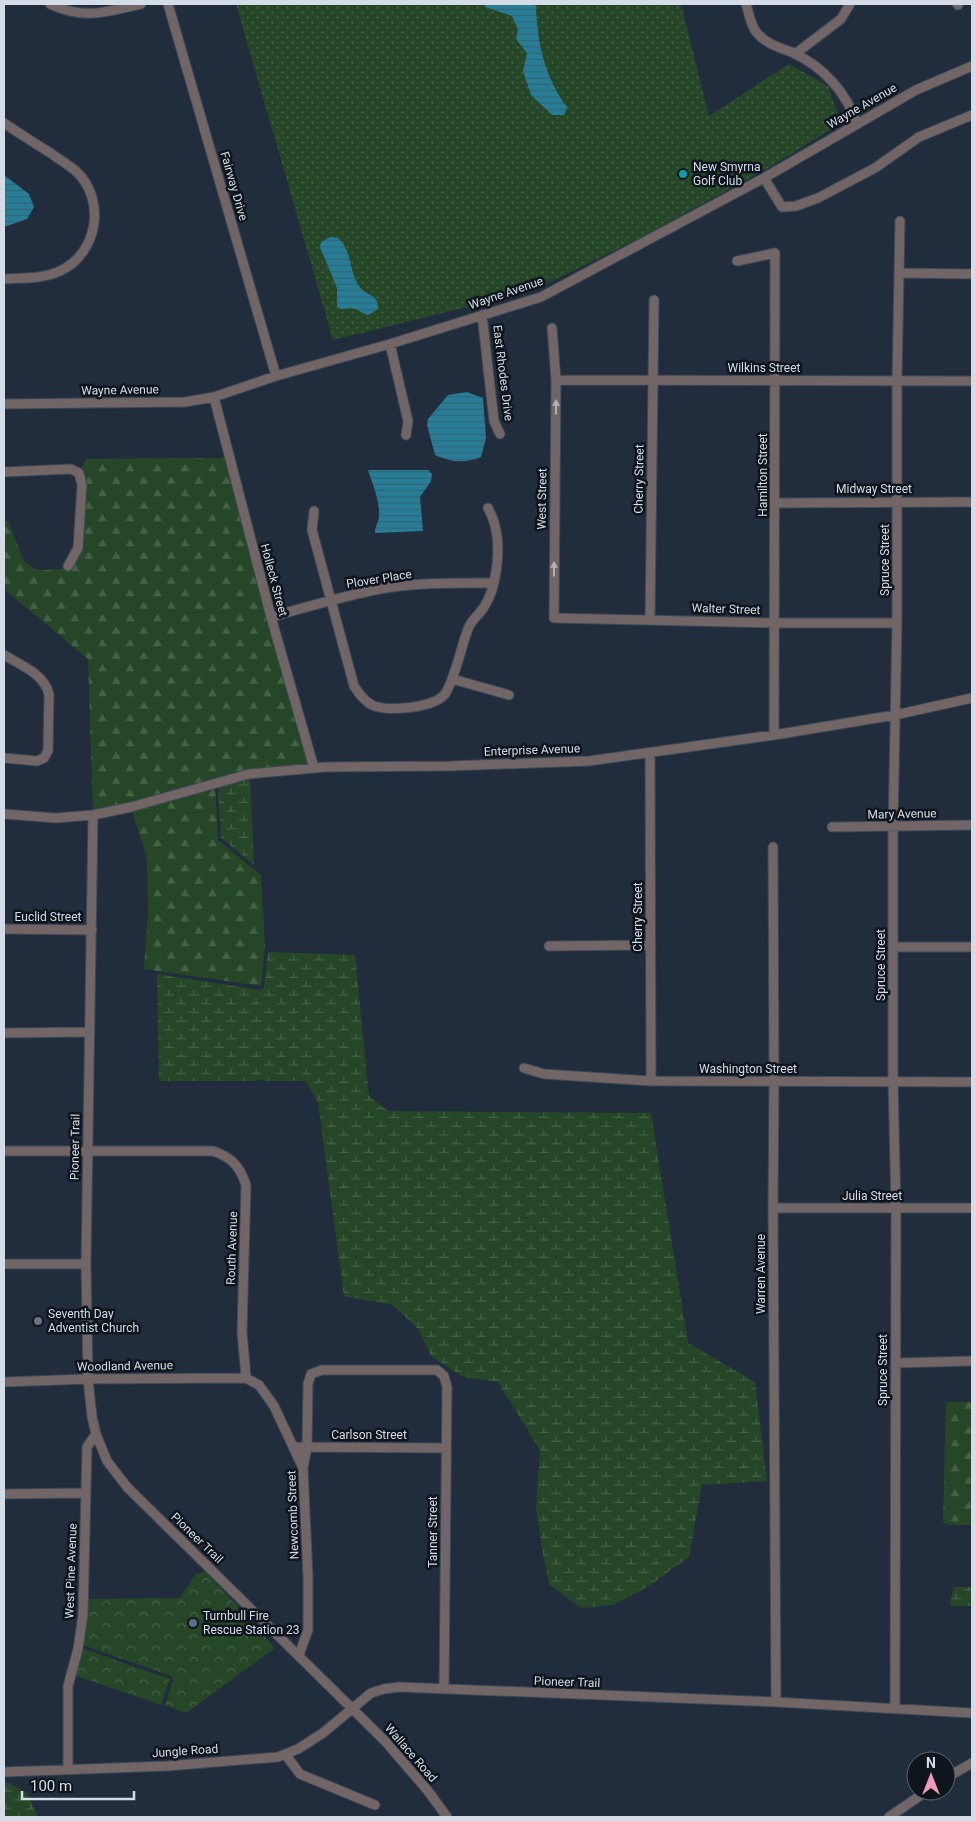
<svg xmlns="http://www.w3.org/2000/svg" width="976" height="1821" viewBox="0 0 976 1821" font-family="Roboto,sans-serif">
  <defs>
    <pattern id="grass-dots" width="8" height="8" patternUnits="userSpaceOnUse" patternTransform="scale(1.25)"><rect width="8" height="8" fill="#254727"/><path d="M2 2h.1M6 6h.1" fill="none" stroke="#446146" stroke-width="1.8" stroke-linecap="round"/></pattern>
    <pattern id="forest-firs" width="22" height="20" patternUnits="userSpaceOnUse" patternTransform="scale(1.25)"><rect width="22" height="20" fill="#254727"/><path d="M5 1l3.5 6h-7zM16 11l3.5 6h-7z" fill="#446146"/></pattern>
    <pattern id="wetland-marsh" width="20" height="14" patternUnits="userSpaceOnUse" patternTransform="scale(1.25)"><rect width="20" height="14" fill="#254727"/><path d="M1 5h8M5 5V1M11 12h8M15 12V8" fill="none" stroke="#446146"/></pattern>
    <pattern id="park-crowns" width="20" height="18" patternUnits="userSpaceOnUse" patternTransform="scale(1.25)"><rect width="20" height="18" fill="#254727"/><path d="M2 6a3 3 0 1 1 6 0M12 15a3 3 0 1 1 6 0" fill="none" stroke="#446146"/></pattern>
    <pattern id="water-rules" width="6" height="5" patternUnits="userSpaceOnUse" patternTransform="scale(1.25)"><rect width="6" height="5" fill="#287d96"/><path d="M0 2.5h6" fill="none" stroke="#326576"/></pattern>
  </defs>
  <rect width="100%" height="100%" fill="#212d3d"/>
  <path fill="url(#grass-dots)" d="M236,4H681L709,116L789,64L828,86L841,123L770,167L640,238L532,291L333,340Z"/>
  <path fill="url(#forest-firs)" d="M230,458L314,768L215,783L218,840L261,875L265,947L261,986L144,969L148,910L147,858L131,808L93,815L88,659L4,589V521H8L24,561L35,569L46,570L62,569L68,566L78,548L79,473L86,459Z
    M946,1402H972V1525H950L943,1523Z"/>
  <path fill="url(#wetland-marsh)" d="M250,778L254,865L221,838L218,786Z
    M268,952L355,955L369,1096L388,1111L651,1113L688,1343L755,1382L767,1481L702,1485L689,1557L649,1586L613,1605L581,1608L549,1584L543,1554L536,1508L540,1450L498,1382L463,1377L431,1356L418,1329L393,1305L344,1296L318,1103L306,1081H265L261,1079L257,1081H159L157,974L261,990L264,987Z
    M954,1587H972V1606H951L950,1603Z
    M4,1781L27,1793L38,1817H4Z"/>
  <path fill="url(#park-crowns)" d="M196,1573H207L275,1648L186,1713L165,1705L173,1681L171,1676L83,1645L87,1599L180,1598Z
    M84,1649L170,1679L161,1705L74,1675Z"/>
  <path fill="url(#water-rules)" d="M486,4H533L536,6C537,42 545,78 567,107L564,115H552L531,95L523,71L527,53L516,39L518,29L512,16L485,7Z
    M4,175L29,194L34,207L27,219L7,226H4Z
    M331,237L338,238C353,252 349,272 359,286C365,296 379,293 378,309L368,315C354,309 356,307 341,309L337,306V288L320,247L321,242Z
    M467,392L483,398L486,438L481,457C464,464 452,462 435,455L427,425L428,419L448,395Z
    M368,470H428L432,474L431,481L420,497L423,531L375,533C375,527 378,523 379,517C380,500 373,486 368,470Z"/>
  <g fill="none" stroke-linecap="round" stroke-linejoin="round">
    <defs>
      <path id="minor" d="M50,4C83,20 107,12 141,4
        M168,4L276,376
        M746,4C749,13 750,25 757,33C766,44 781,48 794,53C824,68 846,92 857,124
        M957,4L958,5
        M795,54L841,19L850,4
        M4,123C20,134 36,144 52,154C60,160 69,165 77,172C106,201 98,253 60,271C43,279 22,278 4,279
        M764,178L782,207L796,206L818,198L875,168L919,137L972,115
        M737,261L775,253L774,735
        M899,273L972,274
        M482,315L494,421L500,434
        M552,328L556,380L554,618L775,623H897
        M390,344L408,421L406,435
        M556,380L972,381
        M214,397L271,617L314,768
        M4,404L185,402L214,397L276,376L390,344L541,297L764,178L916,90L972,66
        M4,472L71,469L79,473L82,485L78,548L68,566
        M775,503L972,502
        M314,511L312,530L354,686C359,694 364,701 372,705C388,712 434,708 445,694C455,679 461,647 468,629C471,620 479,615 484,607C497,588 501,548 495,526C494,520 491,514 488,508
        M271,617C306,607 340,597 375,590C414,582 455,583 494,583
        M650,619L654,300
        M4,655C21,665 44,674 49,694L48,751L44,758L37,761L4,758
        M452,679L509,695
        M650,753L651,1081
        M4,814L56,818L93,815L131,807L249,774L325,767L450,766L589,761L774,735L895,715L972,698
        M93,815L86,1264L88,1379L92,1417L96,1434L107,1461L127,1487L385,1741L428,1791L447,1817
        M832,827L972,825
        M773,847L774,1081L773,1208L776,1702
        M4,929L92,930
        M549,946L651,945
        M893,947H972
        M4,1033L90,1032
        M524,1068L544,1074L651,1081L972,1082
        M4,1151H213C231,1157 240,1166 246,1185L242,1332L246,1378L259,1385L274,1406L303,1468
        M773,1208H972
        M4,1264H86
        M896,1363L972,1361
        M4,1382L88,1379L246,1378
        M293,1447L445,1448
        M4,1494L85,1493
        M299,1655L308,1630V1577L303,1468L307,1447L308,1384L311,1374L322,1370H437L444,1376L447,1387L444,1689
        M895,1708L896,1208L893,1082V827L897,623V381L900,221
        M285,1754L300,1774L375,1805
        M68,1769V1686L78,1649L83,1615L87,1447L96,1434
        M4,1772L167,1766L278,1757L298,1749L323,1733L371,1693L384,1689L399,1687L776,1702L972,1713
        M946,1778L972,1763
        M889,1817L927,1791"/>
    </defs>
    <use href="#minor" stroke="#3e4958" stroke-width="11"/>
    <use href="#minor" stroke="#716665" stroke-width="9"/>
  </g>
  <defs><path id="oneway-solid" d="M-6-.8H1V-3.2L6.5 0L1 3.2V.8H-6Z" transform="scale(1.25)"/></defs>
  <g fill="#b1b3ba">
    <use href="#oneway-solid" transform="translate(556 407) rotate(-89)"/>
    <use href="#oneway-solid" transform="translate(554 569) rotate(-89)"/>
  </g>
  <circle fill="#0f9aa8" stroke="#0f151c" stroke-width="2" cx="683" cy="174" r="5"/>
  <circle fill="#6b7280" stroke="#0f151c" stroke-width="2" cx="38" cy="1321" r="5"/>
  <circle fill="#5c6f8a" stroke="#0f151c" stroke-width="2" cx="193" cy="1623" r="5"/>
  <g text-anchor="middle" stroke-width="5" stroke-linejoin="round" paint-order="stroke">
    <g font-size="12" fill="#d4dde7" stroke="#0f151c">
      <text transform="translate(862 106) rotate(-30)" y="4">Wayne Avenue</text>
      <text transform="translate(234 186) rotate(74)" y="4">Fairway Drive</text>
      <text transform="translate(506 293) rotate(-19)" y="4">Wayne Avenue</text>
      <text x="764" y="372">Wilkins Street</text>
      <text transform="translate(503 373) rotate(83)" y="4">East Rhodes Drive</text>
      <text transform="translate(120 390) rotate(-1)" y="4">Wayne Avenue</text>
      <text transform="translate(763 475) rotate(-90)" y="4">Hamilton Street</text>
      <text transform="translate(639 479) rotate(-89)" y="4">Cherry Street</text>
      <text x="874" y="493">Midway Street</text>
      <text transform="translate(542 499) rotate(-89)" y="4">West Street</text>
      <text transform="translate(885 560) rotate(-90)" y="4">Spruce Street</text>
      <text transform="translate(379 579) rotate(-9)" y="4">Plover Place</text>
      <text transform="translate(274 580) rotate(75)" y="4">Holleck Street</text>
      <text transform="translate(726 609) rotate(2)" y="4">Walter Street</text>
      <text transform="translate(532 750) rotate(-2)" y="4">Enterprise Avenue</text>
      <text transform="translate(902 814) rotate(-1)" y="4">Mary Avenue</text>
      <text x="48" y="921">Euclid Street</text>
      <text transform="translate(638 917) rotate(-90)" y="4">Cherry Street</text>
      <text transform="translate(881 965) rotate(-90)" y="4">Spruce Street</text>
      <text x="748" y="1073">Washington Street</text>
      <text transform="translate(75 1147) rotate(-89)" y="4">Pioneer Trail</text>
      <text x="872" y="1200">Julia Street</text>
      <text transform="translate(232 1248) rotate(-88)" y="4">Routh Avenue</text>
      <text transform="translate(761 1274) rotate(-90)" y="4">Warren Avenue</text>
      <text transform="translate(125 1366) rotate(-1)" y="4">Woodland Avenue</text>
      <text transform="translate(883 1370) rotate(-90)" y="4">Spruce Street</text>
      <text x="369" y="1439">Carlson Street</text>
      <text transform="translate(293 1515) rotate(-92)" y="4">Newcomb Street</text>
      <text transform="translate(433 1532) rotate(-90)" y="4">Tanner Street</text>
      <text transform="translate(197 1538) rotate(44)" y="4">Pioneer Trail</text>
      <text transform="translate(71 1571) rotate(-88)" y="4">West Pine Avenue</text>
      <text transform="translate(567 1682) rotate(2)" y="4">Pioneer Trail</text>
      <text transform="translate(185 1751) rotate(-4)" y="4">Jungle Road</text>
      <text transform="translate(411 1753) rotate(49)" y="4">Wallace Road</text>
    </g>
    <g font-size="12" fill="#d4dde7" stroke="#0f151c" text-anchor="start">
      <text x="693" y="171">New Smyrna<tspan x="693" dy="14">Golf Club</tspan></text>
      <text x="48" y="1318">Seventh Day<tspan x="48" dy="14">Adventist Church</tspan></text>
      <text x="203" y="1620">Turnbull Fire<tspan x="203" dy="14">Rescue Station 23</tspan></text>
    </g>
  </g>
  <rect width="976" height="1821" fill="none" stroke="#d4dde7" stroke-width="10"/>
  <g transform="translate(931 1776)"><circle r="24" fill="#0f151c" stroke="#5e656d"/>
  <path d="M0-4L9 19L0 12L-9 19Z" fill="#ef9ab8"/>
  <text y="-8" font-size="14" font-weight="bold" text-anchor="middle" fill="#d4dde7">N</text>
  </g>
  <path d="M22 1791v8h112v-8" fill="none" stroke="#d4dde7" stroke-width="2.5"/>
  <text x="30" y="1791" font-size="15" fill="#d4dde7" stroke="#0f151c" stroke-width="4" paint-order="stroke">100 m</text>
</svg>
